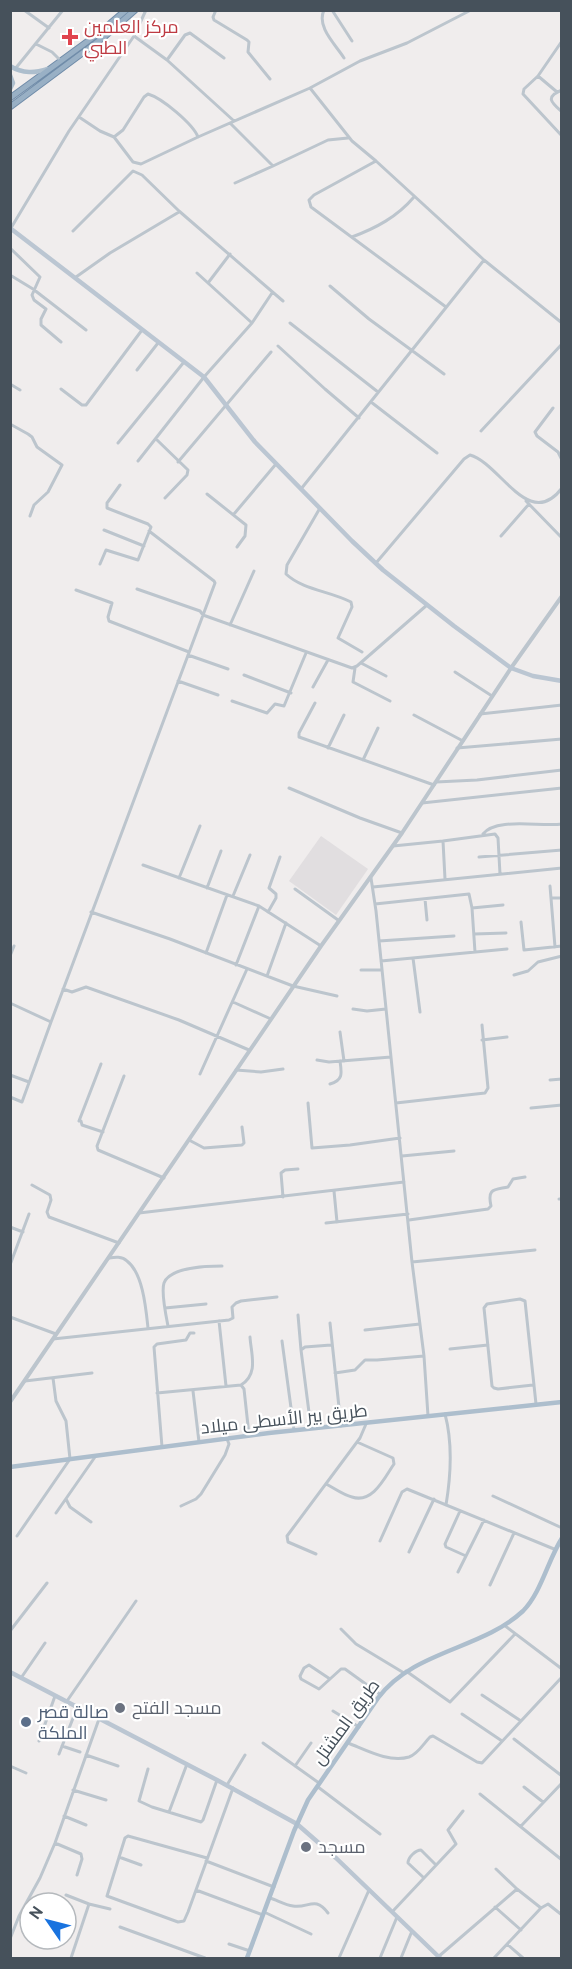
<svg xmlns="http://www.w3.org/2000/svg" width="572" height="1969" viewBox="0 0 572 1969" font-family="Overpass,Cairo,sans-serif">
  <rect width="100%" height="100%" fill="#f0eded"/>
  <path fill="#e1dee0" d="M321,836L368,869L336,915L289,881Z"/>
  <g fill="none" stroke-linecap="round" stroke-linejoin="round">
    <defs>
      <path id="trunk" d="M10,98L99,33L126,10
        M10,107L104,37L135,10"/>
    </defs>
    <use href="#trunk" stroke="#708ca9" stroke-width="7"/>
    <path stroke="#bcc5cd" stroke-width="3" d="M24,10L49,28
      M216,10L213,17L214,20L247,40L249,42L248,52L270,79
      M324,10C316,27 336,45 344,58
      M332,10L352,41
      M134,36L167,60L234,121
      M562,41L538,76L524,89L523,94L562,136
      M36,44L52,52L61,61
      M167,60L185,35L190,33L224,58
      M15,69L63,10
      M538,76L557,92
      M562,90C544,97 552,103 562,112
      M79,117L100,131L114,137L133,162L141,164L198,137L310,88L360,61L407,43L471,10
      M230,123L273,166L328,140L348,138
      M114,137L123,130L144,97L148,94C162,98 193,124 198,137
      M376,161L314,195L309,200L311,207L446,307
      M235,183L273,166
      M11,228L69,131L134,36L146,10
      M73,231L133,171L142,175L179,211L283,301
      M352,237C376,228 397,217 414,197
      M10,248L40,277L32,295L34,300L46,309L41,319V325L61,342
      M484,260L562,323
      M10,275L33,289L86,330
      M76,277L110,253L179,212
      M208,283L230,254
      M330,286L369,319L444,374
      M252,323L272,293
      M290,323L378,392
      M278,346L325,389L359,418
      M137,370L158,343
      M10,384L20,390
      M61,389L82,405H86L142,330
      M371,402L437,453
      M553,408L535,432L537,436L558,452L562,460
      M10,424L28,434L32,437L37,447L62,465L48,492L34,505L30,516
      M481,431L562,344
      M156,439L188,470L187,475L165,498
      M118,443L184,362
      M138,461L204,377L252,323L197,273
      M178,462L271,352
      M301,489L484,260L376,161L352,141L310,88
      M207,494L246,525L245,536L237,547
      M526,501L562,538
      M320,508L287,565L286,574C303,590 330,591 351,602L352,607L338,638L362,652
      M234,514L276,464
      M104,530L144,546
      M501,536L529,504
      M376,563L464,459L470,455C500,463 529,532 562,488
      M100,564L106,550L138,560L151,527L148,524L107,508V503L120,485
      M137,589L200,611L203,615L352,668L357,666L427,605
      M76,590L112,603L108,617L109,621L189,652
      M230,625L254,571
      M188,655L228,669
      M361,663L386,676
      M355,668L353,682L390,701
      M455,672L492,696
      M244,675L291,693
      M178,681L218,695
      M313,687L328,660
      M232,701L267,713L275,704L284,706L306,653
      M315,703L299,733V737L434,785
      M480,714L562,705
      M414,715L463,741
      M328,748L344,715
      M457,748L562,739
      M363,760L378,728
      M436,782L477,780L562,770
      M289,788L360,818L402,833
      M422,803L562,788
      M483,834C496,817 540,827 562,824
      M443,841L495,834L498,838L500,874
      M393,846L443,841L445,879
      M479,857L562,850
      M143,865L259,906L321,946
      M179,878L200,826
      M371,878L376,911L412,1262L424,1356L428,1416
      M550,886L555,947
      M373,887L562,868
      M207,888L221,851
      M295,889L338,920
      M233,896L250,855
      M551,898H562
      M425,899L427,920
      M375,904L469,894L472,908L475,952
      M472,908L503,905
      M91,912L170,939L293,986L337,996
      M268,912L276,898V894L269,888L280,857
      M521,922L524,950L562,946
      M474,934L506,933
      M379,941L454,936
      M206,953L227,895
      M10,956L14,946
      M413,958L420,1012
      M381,961L507,949
      M236,965L259,906
      M361,970H382
      M514,975L528,971L538,962L562,956
      M267,976L286,923
      M63,989L72,992L86,987L179,1020L249,1050
      M233,1002L271,1019
      M10,1003L51,1022L215,583L214,581L149,531
      M353,1009L367,1011L386,1009
      M340,1032L344,1061
      M482,1040L507,1037
      M317,1060L329,1062L391,1057
      M101,1064L79,1121H81L82,1125L103,1132
      M236,1070L261,1072L283,1069
      M200,1074L247,969
      M10,1075L29,1082
      M124,1076L97,1146L98,1150L164,1178
      M550,1080L562,1079
      M330,1084C343,1080 342,1074 340,1061
      M10,1097L22,1102L51,1022
      M308,1103L312,1148L350,1145L400,1138
      M396,1103L485,1093L488,1088L482,1025
      M531,1108L562,1105
      M189,1140L204,1148L242,1145L244,1143L242,1127
      M402,1156L454,1151
      M32,1185L50,1195L51,1200L47,1212L49,1217L119,1243
      M334,1191L337,1222
      M283,1197L281,1173L285,1170L298,1169
      M559,1199H562
      M139,1213L404,1182
      M409,1220L488,1209L491,1206C487,1188 494,1190 508,1187L513,1179L525,1177
      M326,1223L408,1214
      M10,1227L23,1232
      M109,1258C115,1257 122,1256 127,1261C143,1273 146,1309 148,1328
      M412,1262L535,1250
      M10,1265L29,1214
      M165,1308L206,1304
      M298,1315L301,1350L311,1428
      M10,1317L56,1334
      M219,1321L226,1386
      M330,1323L341,1426
      M168,1326C166,1316 161,1292 164,1283C170,1267 208,1266 222,1266
      M365,1330L420,1324
      M53,1339L229,1320L233,1318L232,1307L236,1303L241,1301L277,1297
      M282,1341L294,1430
      M450,1349L488,1345
      M301,1350L305,1347L331,1345
      M335,1373L355,1370L365,1360H377L424,1356
      M25,1381L92,1373
      M241,1385C259,1374 251,1354 250,1337
      M533,1385L498,1389L494,1388L492,1386L484,1308L487,1304L520,1299L525,1301L536,1404
      M193,1391L199,1442
      M157,1393L241,1385L244,1389L249,1435
      M445,1414C453,1444 451,1475 446,1505
      M162,1447L154,1347L157,1344L186,1340L190,1333H194
      M326,1484C334,1488 343,1495 352,1497C373,1504 385,1477 394,1464L393,1458L357,1442
      M493,1496L562,1528
      M66,1499L70,1507L91,1522
      M181,1506L196,1499L201,1494L225,1455L229,1444L227,1439
      M56,1513L95,1457
      M17,1536L70,1459L66,1421L56,1401L53,1378
      M380,1541L402,1492L407,1489L554,1549
      M409,1552L434,1499
      M316,1554L288,1542L287,1536L360,1438L366,1424
      M466,1556L484,1520
      M458,1572L466,1556L446,1547L445,1544L460,1511
      M490,1585L514,1533
      M504,1625L562,1669
      M341,1629L356,1644L404,1673
      M10,1631L47,1583
      M406,1671L450,1702L515,1634
      M21,1678L45,1643
      M330,1679L309,1665L304,1668L300,1676L301,1679L319,1689L341,1669H345L381,1695
      M482,1695L521,1721
      M67,1701L136,1601
      M333,1711L359,1727
      M462,1714L502,1741
      M514,1739L562,1776
      M39,1741L55,1696
      M263,1743L319,1783
      M348,1743C366,1750 389,1763 409,1757C418,1754 424,1743 430,1737L433,1736L477,1762L482,1763L562,1677
      M62,1746L80,1752
      M59,1754L77,1708
      M86,1755L118,1766
      M10,1766L26,1773
      M295,1766L311,1743
      M148,1769L139,1801L152,1807L201,1822L203,1820L217,1780
      M227,1785L245,1755
      M318,1787L380,1834
      M524,1787L543,1802
      M73,1790L106,1800
      M480,1794L562,1860
      M169,1812L187,1764
      M64,1816L86,1825
      M521,1826L562,1783
      M55,1843L81,1854L82,1859L77,1875
      M119,1857L141,1865
      M207,1858L128,1836L125,1838L107,1896L178,1922L184,1921L188,1912L233,1788
      M206,1861L274,1887
      M424,1878L408,1863C408,1857 416,1850 421,1850L436,1865
      M517,1889L541,1908L548,1904L562,1915
      M196,1890L263,1915
      M66,1895L89,1904
      M270,1898C277,1900 285,1905 293,1906C308,1909 315,1895 328,1913
      M495,1907L521,1930
      M264,1912L311,1934
      M392,1912L456,1844L448,1830L463,1811
      M19,1916L30,1921
      M120,1927L205,1958
      M10,1939L19,1916L40,1878L55,1843L99,1719
      M229,1944L250,1951
      M507,1944L523,1958
      M438,1957L517,1889L496,1869
      M71,1958L89,1904L110,1909
      M339,1958L369,1890
      M380,1958L397,1917
      M401,1958L412,1931
      M494,1958L541,1908"/>
    <path stroke="#bcc5cd" stroke-width="4" d="M10,1402L321,946L402,833L511,668L562,596"/>
    <path stroke="#bbc6d2" stroke-width="4.5" d="M10,228L204,377L255,442L352,541L383,570L454,626L511,668L533,676L562,681
      M10,1672L217,1780L297,1824L336,1858L440,1958"/>
    <path stroke="#adbecd" stroke-width="4.5" d="M10,66C23,74 35,73 48,69
      M10,75L13,83L10,89
      M10,1467L269,1433L562,1402
      M247,1958L294,1831L308,1800L378,1698C414,1650 481,1650 523,1611C541,1593 548,1560 562,1538"/>
    <use href="#trunk" stroke="#99b0c5" stroke-width="5"/>
  </g>
  <path fill="#e0444e" stroke="#fff" stroke-width="2" d="M67 28h6v6h6v6h-6v6h-6v-6h-6v-6h6z"/>
  <g fill="#6b7280" stroke="#fff" stroke-width="2">
    <circle cx="120" cy="1708" r="6"/>
    <circle cx="306" cy="1847" r="6"/>
  </g>
  <circle fill="#5c6f8a" stroke="#fff" stroke-width="2" cx="26" cy="1722" r="6"/>
  <g text-anchor="middle" stroke-width="4.5" stroke-linejoin="round" paint-order="stroke">
    <g font-size="18" fill="#be3a42" stroke="#fff" text-anchor="start">
      <text x="84" y="33">مركز العلمين<tspan x="84" dy="21">الطبي</tspan></text>
    </g>
    <g font-size="18" fill="#46515b" stroke="#fff">
      <text transform="translate(284 1419) rotate(-6)" y="6">طريق بير الأسطى ميلاد</text>
      <text transform="translate(346 1722) rotate(-54)" y="6">طريق المشتل</text>
    </g>
    <g font-size="18" fill="#5b616d" stroke="#fff" text-anchor="start">
      <text x="132" y="1714">مسجد الفتح</text>
      <text x="318" y="1853">مسجد</text>
    </g>
    <g font-size="18" fill="#4e5e75" stroke="#fff" text-anchor="start">
      <text x="38" y="1718">صالة قصر<tspan x="38" dy="21">الملكة</tspan></text>
    </g>
  </g>
  <rect width="572" height="1969" fill="none" stroke="#46515b" stroke-width="24"/>
  <g transform="translate(48 1921) rotate(305)"><circle r="28" fill="#ffffff" stroke="#b5b9bd" stroke-width="1.5"/>
  <path d="M0-4.5L10 22L0 15L-10 22Z" fill="#1973df"/>
  <text y="-9" font-size="16" font-weight="bold" text-anchor="middle" fill="#46515b">N</text>
  </g>
</svg>
